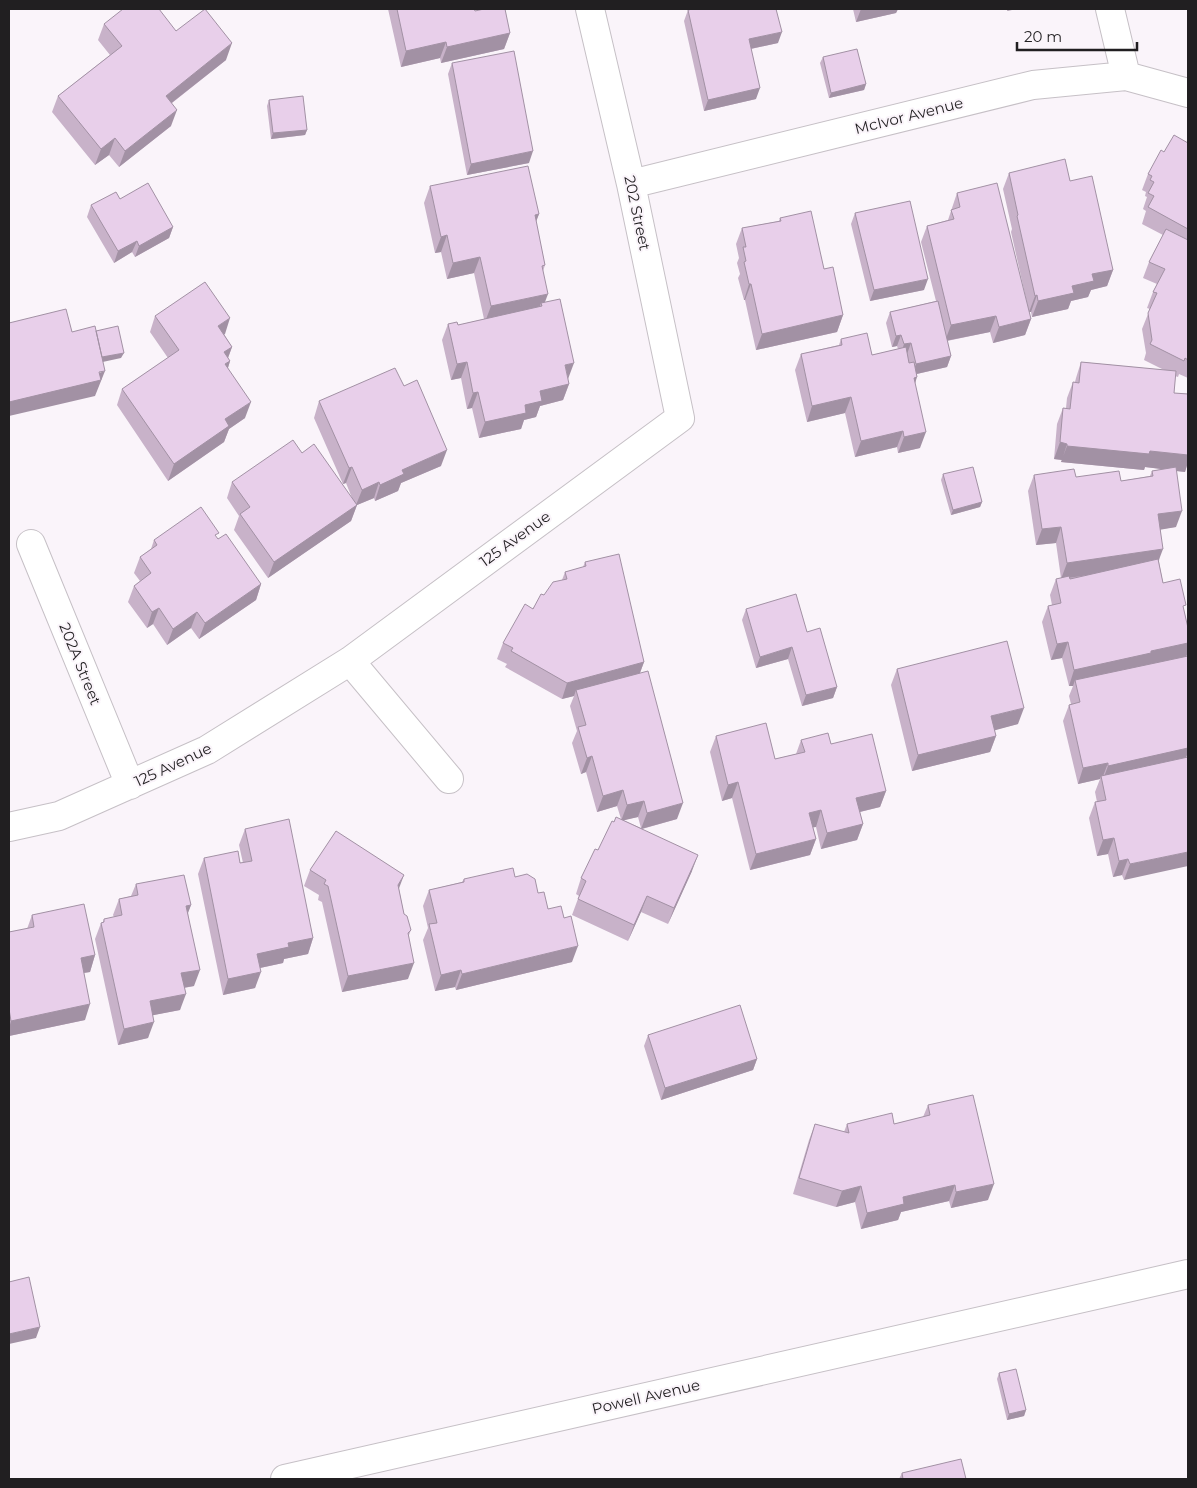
<svg xmlns="http://www.w3.org/2000/svg" width="1197" height="1488" viewBox="0 0 1197 1488" font-family="Montserrat,sans-serif">
  <rect width="100%" height="100%" fill="#faf4fa"/>
  <g fill="none" stroke-linecap="round" stroke-linejoin="round">
    <defs>
      <path id="minor" d="M1110,9L1126,76
        M631,184L1033,85L1126,76L1188,93
        M31,544L130,785
        M350,661L449,779
        M9,827L59,816L207,750L350,661L680,418L631,184L590,9
        M285,1479L1188,1274"/>
    </defs>
    <use href="#minor" stroke="#c6c0c6" stroke-width="30"/>
    <use href="#minor" stroke="#fff" stroke-width="28"/>
  </g>
  <path fill="#c8b2c9" fill-rule="evenodd" d="M388,9H474L475,11L510,33L504,49L441,63L440,58L401,67Z
    M853,9H898L896,13L856,22Z
    M688,10L778,43L751,49L756,99L704,111L684,21Z
    M104,24L176,31L226,60L172,103L171,126L119,167L109,155L95,165L52,112L58,96L110,55L98,40Z
    M823,57L866,84L864,90L829,98L820,63Z
    M452,63L529,163L467,175L448,74Z
    M269,100L307,130L305,135L271,139L267,106Z
    M1188,141V378L1179,374L1178,377L1175,376L1174,393L1188,394V462L1185,472L1176,471V527L1161,529L1159,562L1163,583L1184,610L1188,628V651L1186,656L1187,755L1124,880L1122,875L1113,877L1108,854L1097,856L1089,818L1095,802H1097L1095,792L1100,779L1078,784L1063,721L1069,705L1071,704L1069,696L1073,686H1069L1062,658L1051,660L1042,622L1048,606L1052,605L1050,595L1056,579L1061,578L1056,543L1036,545L1028,491L1034,475L1121,481L1150,476L1152,471L1162,469L1145,467L1144,470L1061,462L1062,460L1054,459L1057,424L1063,408H1066L1067,398L1073,382H1075L1076,378L1081,362L1164,370L1144,360L1146,353L1142,329L1150,309L1147,308L1153,292L1157,284L1143,278L1149,262L1163,235L1142,224L1146,211L1143,209L1147,197L1145,196L1146,192L1142,190L1148,174L1164,152L1188,143Z
    M1009,173L1070,181L1113,270L1107,286L1091,290L1088,297L1071,301L1068,309L1032,317L1031,312H1029L1011,232L1012,229L1003,189Z
    M430,186L539,214L536,221L545,265L543,271L545,302L569,384L563,400L540,406L536,417L524,420L521,429L479,438L472,408L467,409L461,378L451,380L442,340L448,324L458,325L484,319L474,273L447,279L441,252L435,253L424,203Z
    M957,193L1031,319L1025,335L993,343L990,332L947,341L951,356L947,367L917,374L915,384L920,448L898,453L897,447L855,457L845,413L807,422L795,370L801,354L839,345L841,339L872,355L898,349L897,346L892,347L886,323L890,312L936,301L921,242L927,226L948,220Z
    M91,205L173,227L169,238L135,257L132,252L114,263L87,217Z
    M855,213L924,290L870,301L851,224Z
    M780,218L824,269L843,315L837,332L756,350L745,300H744L738,278L740,274L737,263L739,258L736,244L742,228L779,221Z
    M155,316L225,334H224L232,347L228,358L230,361L228,368L245,418L229,429L224,442L168,481L117,405L122,389L168,358L150,332Z
    M319,401L441,466L401,483L398,491L375,501L374,498L357,505L351,521L268,578L234,530L239,516L227,498L232,482L302,453L352,498L346,483L343,484L314,418Z
    M943,474L982,502L980,507L951,515L941,480Z
    M217,538L261,584L256,600L199,639L191,628L167,645L153,624L147,628L128,602L134,586L140,581L134,573L140,557L151,549L154,540Z
    M585,562L644,662L640,673L677,819L642,829L692,871L668,924L641,912L628,941L572,915L579,896L576,894L581,878L598,850L614,822L621,819L617,806L597,812L586,772L581,774L572,743L577,731L570,706L574,696L562,699L505,667L507,664L497,659L503,643L544,595L562,580L565,572L583,567ZM638,817L641,828L623,820Z
    M746,609L807,632L837,687L833,698L802,706L788,659L756,668L742,620Z
    M897,669L1018,724L994,730L996,736L990,752L912,771L891,685Z
    M716,736L775,759L796,754L801,740L831,744L886,791L880,807L860,812L863,824L857,840L821,849L816,827H813L816,839L810,855L750,870L732,798L722,801L710,752Z
    M245,829L313,938L308,954L284,959L283,963L260,968L255,988L223,995L198,874L204,858L243,863L239,845Z
    M310,870L399,889L404,914L411,930L409,935L408,979L342,992L322,902L318,900L319,895L304,886Z
    M515,877L538,893L548,909L572,962L456,990L455,987L435,991L423,940L428,928L423,906L429,890L462,882L464,879Z
    M136,884L191,905L188,912L194,986L184,988L180,1010L153,1015L148,1038L118,1045L95,939L101,923L103,922L104,919L114,917L113,915L119,899L131,896Z
    M32,915L95,955L90,972L84,973L85,1020L9,1036V932L27,929Z
    M648,1035L757,1059L753,1070L661,1100L644,1046Z
    M928,1105L988,1200L951,1208L949,1201L901,1212L898,1220L861,1229L855,1202L836,1207L793,1194L809,1140L815,1124L844,1132L847,1124H894L923,1117Z
    M999,1373L1026,1410L1024,1416L1007,1420L997,1379Z
    M902,1473L966,1479H899Z"/>
  <path fill="#a291a4" d="M861,9H898L896,13L856,22Z
    M1008,9H1017L1007,11Z
    M782,32L778,43L745,50L749,39Z
    M510,33L504,49L441,63L447,47Z
    M446,42L440,58L401,67L406,51Z
    M232,43L226,60L160,112L166,96Z
    M866,84L864,90L829,98L831,93Z
    M760,88L756,99L704,111L708,100Z
    M177,110L171,126L119,167L125,151Z
    M307,130L305,135L271,139L273,133Z
    M115,138L109,155L95,165L101,149Z
    M533,151L529,163L467,175L471,164Z
    M539,214L533,230L535,215Z
    M173,227L169,238L135,257L139,246Z
    M447,235L441,252L435,253L441,237Z
    M137,241L132,252L114,263L118,251Z
    M480,257L474,273L447,279L453,263Z
    M1113,270L1107,286L1091,290L1088,297L1071,301L1068,309L1032,317L1038,301L1072,286L1092,274Z
    M928,279L924,290L870,301L874,290Z
    M749,284H751L745,300H744Z
    M548,294L542,310L541,303L538,311L485,322L491,306Z
    M1037,295L1031,312H1029L1035,296Z
    M843,315L837,332L756,350L762,334Z
    M996,316L990,332L945,341L951,325Z
    M230,318L225,334L212,342L218,326Z
    M1031,319L1025,335L993,343L999,327Z
    M901,335L897,346L892,347L896,336Z
    M911,343L907,354L900,356L904,344Z
    M232,347L226,363L224,352Z
    M124,353L121,358L98,363L100,357Z
    M951,356L947,367L912,375L916,364Z
    M230,361L225,377V364Z
    M467,362L461,378L451,380L457,364Z
    M574,363L568,379L565,365Z
    M105,371L95,396L9,416V402Z
    M917,377L912,393L914,378Z
    M569,384L563,400L540,406L536,417L524,420L521,429L479,438L485,422L525,405L540,391Z
    M478,392L472,408L467,409L473,393Z
    M851,397L845,413L807,422L812,406Z
    M251,402L245,418L229,429L224,442L168,481L174,464L225,419Z
    M903,431L897,447L855,457L861,441Z
    M926,432L920,448L898,453L904,437Z
    M1060,442L1067,444L1062,460L1054,459Z
    M1067,446L1150,451L1188,455V462L1185,472L1145,467L1144,470L1061,462Z
    M447,450L441,466L401,483L398,491L375,501L380,485L402,470Z
    M352,467L346,483L343,484L349,468Z
    M379,482L374,498L357,505L351,521L268,578L274,562L356,505L362,490Z
    M982,502L980,507L951,515L953,510Z
    M1182,511L1176,527L1153,531L1158,514Z
    M1061,527L1056,543L1036,545L1042,529Z
    M1163,549L1157,565L1061,579L1067,563Z
    M261,584L256,600L199,639L205,623Z
    M159,608L153,624L147,628L152,612Z
    M197,612L191,628L167,645L173,629Z
    M1068,642L1062,658L1051,660L1057,644Z
    M1188,643V651L1186,658L1075,680L1073,686H1069L1074,670L1151,651Z
    M792,647L788,659L756,668L760,657Z
    M644,662L638,678L576,690L574,696L562,699L567,683Z
    M837,687L833,698L802,706L806,695Z
    M1024,708L1018,724L985,733L991,716Z
    M996,736L990,752L912,771L918,755Z
    M1188,740V755H1187L1184,764L1102,782L1108,766Z
    M592,756L586,772L581,774L587,758Z
    M1108,763L1102,779L1101,776L1100,779L1078,784L1083,768Z
    M738,782L732,798L722,801L728,785Z
    M623,790L617,806L597,812L603,796Z
    M886,791L880,807L851,814L856,798Z
    M644,801L638,817L621,821L627,805Z
    M683,803L677,819L641,829L647,813Z
    M821,810L816,827L803,829L809,813Z
    M863,824L857,840L821,849L827,833Z
    M1114,838L1108,854L1097,856L1103,840Z
    M816,839L810,855L750,870L756,854Z
    M1188,852V866L1124,880L1130,864Z
    M698,855L692,871L668,924L674,908Z
    M1128,859L1122,875L1113,877L1119,861Z
    M404,875L398,891V885Z
    M647,896L641,912L628,941L634,925Z
    M191,905L185,921L186,906Z
    M313,938L308,954L284,959L283,963L251,970L257,954L288,943Z
    M578,946L572,962L456,990L462,974Z
    M95,955L90,972L75,974L81,958Z
    M414,963L408,979L342,992L348,976Z
    M200,970L194,986L176,989L181,973Z
    M461,970L455,987L435,991L441,975Z
    M261,972L255,988L223,995L228,979Z
    M186,994L180,1010L144,1017L150,1001Z
    M90,1004L85,1020L9,1036V1028L11,1021Z
    M154,1022L148,1038L118,1045L124,1029Z
    M757,1059L753,1070L661,1100L665,1088Z
    M994,1184L988,1200L951,1208L956,1192Z
    M955,1185L949,1201L901,1212L898,1220L861,1229L867,1213L903,1197Z
    M861,1186L855,1202L836,1207L842,1191Z
    M40,1327L36,1338L9,1344V1334Z
    M1026,1410L1024,1416L1007,1420L1009,1414Z"/>
  <path fill="#e8cfea" stroke="#a291a4" d="M123,9H159L176,31L205,9L232,43L166,96L177,110L125,151L115,138L101,149L58,96L122,46L104,24Z
    M397,9H474L475,11L484,9H505L510,33L447,47L446,42L406,51Z
    M693,9H776L782,32L749,39L760,88L708,100L688,10Z
    M857,49L866,84L831,93L823,57Z
    M514,51L533,151L471,164L452,63Z
    M303,96L307,130L273,133L269,100Z
    M1174,135L1188,143V141V229L1148,207L1154,196L1148,193L1154,182L1150,180L1152,176L1148,174L1161,150L1164,152Z
    M1065,159L1070,181L1092,176L1113,270L1092,274L1094,281L1072,286L1074,293L1038,301L1037,295L1035,296L1017,216L1018,215L1009,173Z
    M528,166L539,214L535,215L545,265L542,266L548,294L491,306L480,257L453,263L447,235L441,237L430,186Z
    M148,183L173,227L139,246L137,241L118,251L91,205L116,192L120,199Z
    M997,183L1031,319L999,327L996,316L951,325L927,226L954,219L951,210L960,207L957,193Z
    M910,201L928,279L874,290L855,213Z
    M811,211L824,269L833,267L843,315L762,334L751,284H749L744,262L746,261L743,247H746L742,228L781,221L780,218Z
    M1166,229L1188,240V360L1185,358L1184,361L1150,344L1152,340L1148,313L1157,293L1153,292L1165,269L1149,262Z
    M205,282L230,318L218,326L232,347L224,352L230,361L225,364L251,402L225,419L229,426L174,464L122,389L179,350L155,316Z
    M560,299L574,363L565,365L569,384L540,391L542,401L525,405L526,413L485,422L478,392L473,393L467,362L457,364L448,324L457,322L458,325L542,306L541,303Z
    M938,301L951,356L916,364L911,343L904,344L901,335L896,336L890,312Z
    M66,309L72,332L95,326L105,371L99,372L101,380L9,402V323Z
    M118,326L124,353L102,357L96,331Z
    M867,333L872,355L906,347L909,363L914,362L917,377L914,378L926,432L904,437L903,431L861,441L851,397L812,406L801,354L842,345L841,339Z
    M1081,362L1176,371L1174,393L1188,394V455L1150,451L1149,454L1067,446V444L1060,442L1063,408L1070,409L1073,382L1079,383Z
    M395,368L404,386L417,380L447,450L402,470L404,474L380,485L379,482L362,490L352,467L349,468L319,401Z
    M293,440L302,453L314,444L357,505L274,562L240,514L250,507L232,482Z
    M973,467L982,502L953,510L943,474Z
    M1176,467L1182,511L1158,514L1163,549L1067,563L1061,527L1042,529L1034,475L1074,469L1076,477L1119,471L1121,481L1153,476L1152,471Z
    M201,507L219,533L215,535L218,539L226,534L261,584L205,623L197,612L173,629L159,608L152,612L134,586L151,573L140,557L157,545L154,540Z
    M619,554L644,662L567,683L511,651L513,648L503,643L525,604L533,609L541,594L544,595L553,582L567,579L565,572L586,566L585,562Z
    M1158,559L1163,583L1180,579L1186,605L1183,606L1188,628V643L1151,651V653L1074,670L1068,642L1057,644L1048,606L1061,603L1056,579L1069,576L1070,579Z
    M796,594L807,632L820,628L837,687L806,695L792,647L760,657L746,609Z
    M1007,641L1024,708L991,716L996,736L918,755L897,669Z
    M1188,656V748L1108,766V763L1083,768L1069,705L1080,702L1075,680Z
    M648,671L683,803L647,813L644,801L627,805L623,790L603,796L592,756L587,758L578,727L586,725L576,690Z
    M766,723L775,759L805,752L801,740L828,733L831,744L872,734L886,791L856,798L863,824L827,833L821,810L809,813L816,839L756,854L738,782L728,785L716,736Z
    M1188,757V852L1130,864L1128,859L1119,861L1114,838L1103,840L1095,802L1106,800L1101,776Z
    M616,817L698,855L674,908L647,896L634,925L578,899L586,881L581,878L595,849L598,850L612,821L614,822Z
    M289,819L313,938L288,943L289,947L257,954L261,972L228,979L204,858L238,851L240,863L252,861L245,829Z
    M336,831L404,875L398,885L404,914L407,916L411,930L408,933L414,963L348,976L328,886L324,884L326,880L310,870Z
    M513,868L515,877L527,874L535,879L538,893L544,892L548,909L561,906L564,918L571,916L578,946L462,974L461,970L441,975L429,924L437,923L429,890L464,882V879Z
    M184,875L191,905L186,906L200,970L181,973L186,994L150,1001L154,1022L124,1029L101,923L104,922V919L122,915L119,899L138,895L136,884Z
    M84,904L95,955L81,958L90,1004L11,1021L9,1009V932L34,927L32,915Z
    M740,1005L757,1059L665,1088L648,1035Z
    M973,1095L994,1184L956,1192L955,1185L903,1197L904,1204L867,1213L861,1186L842,1191L799,1178L815,1124L849,1133L847,1124L892,1113L894,1124L930,1115L928,1105Z
    M29,1277L40,1327L9,1334V1282Z
    M1016,1369L1026,1410L1009,1414L999,1373Z
    M961,1459L966,1479H903L902,1473Z"/>
  <g text-anchor="middle" stroke-width="4" stroke-linejoin="round" paint-order="stroke">
    <g font-size="15" fill="#211f21" stroke="#faf4fa">
      <text transform="translate(909 116) rotate(-14)" y="5">McIvor Avenue</text>
      <text transform="translate(637 213) rotate(78)" y="5">202 Street</text>
      <text transform="translate(515 539) rotate(-36)" y="5">125 Avenue</text>
      <text transform="translate(80 664) rotate(68)" y="5">202A Street</text>
      <text transform="translate(173 765) rotate(-25)" y="5">125 Avenue</text>
      <text transform="translate(646 1397) rotate(-13)" y="5">Powell Avenue</text>
    </g>
  </g>
  <rect width="1197" height="1488" fill="none" stroke="#211f21" stroke-width="20"/>
  <path d="M1017 42v8h120v-8" fill="none" stroke="#211f21" stroke-width="2.5"/>
  <text x="1024" y="42" font-size="15" fill="#211f21" stroke="#faf4fa" stroke-width="4" paint-order="stroke">20 m</text>
</svg>
